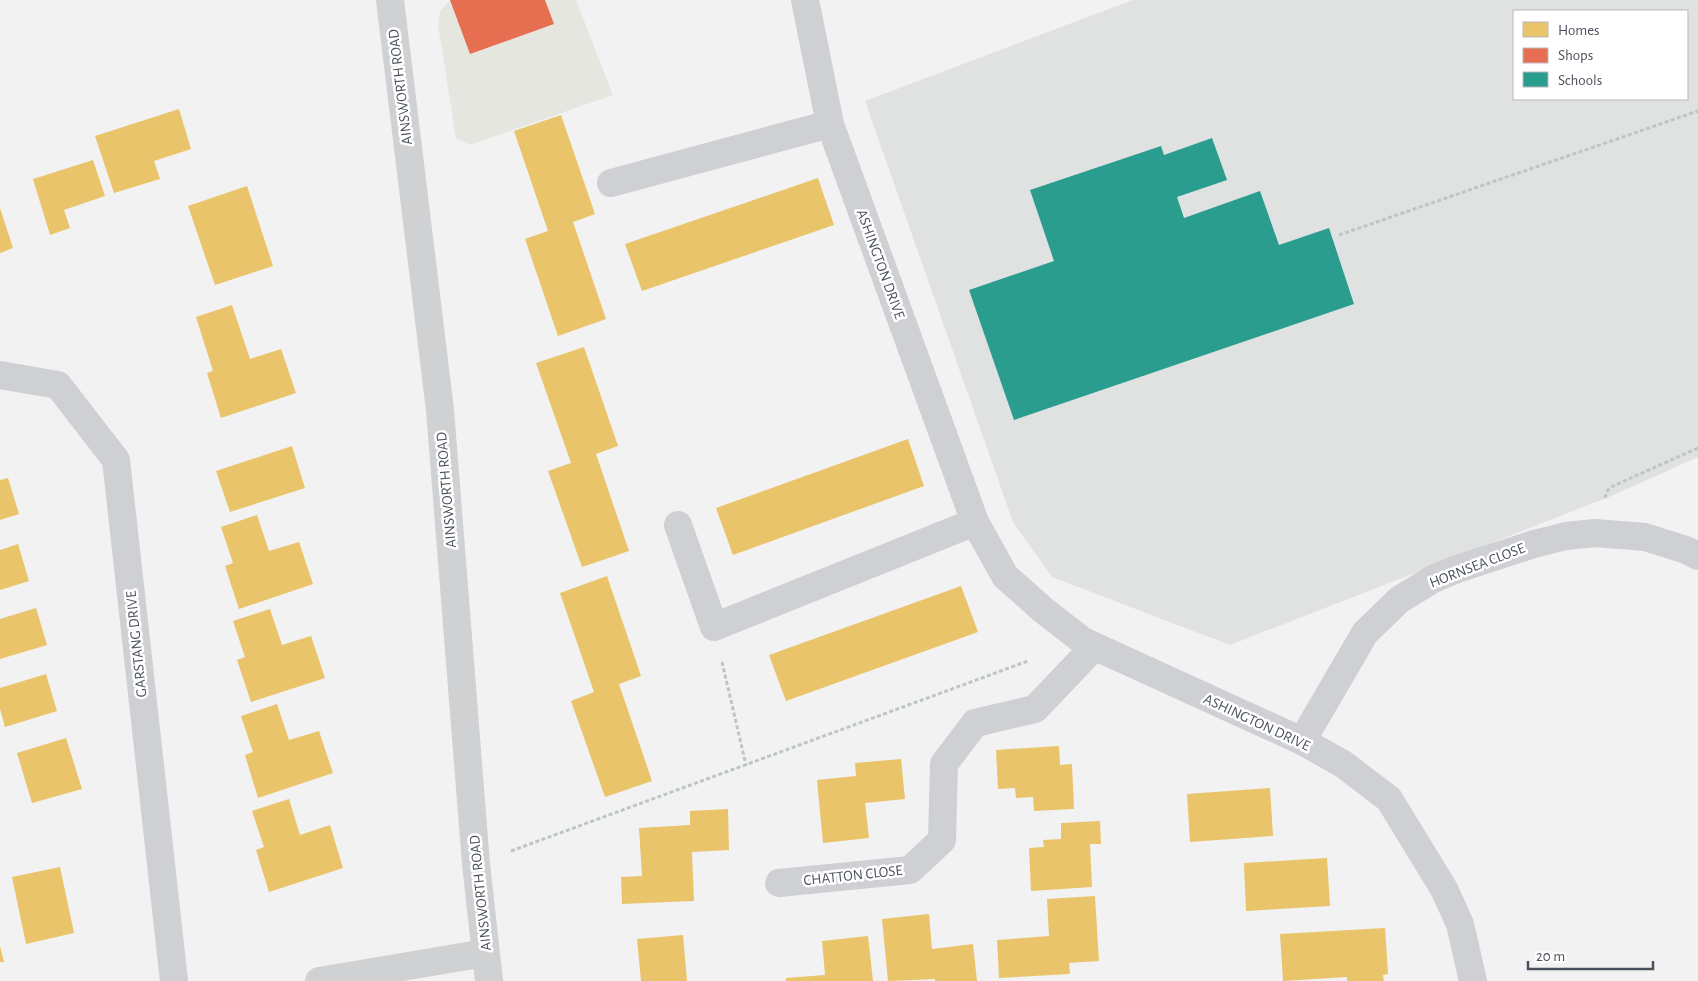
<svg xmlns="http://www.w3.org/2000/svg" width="1698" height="981" viewBox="0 0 1698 981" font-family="'Alegreya Sans',sans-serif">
  <rect width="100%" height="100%" fill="#f2f2f2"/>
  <path fill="#e6e6e1" d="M450,0H576L613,95L470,145L456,138L438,25L440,11Z"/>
  <path fill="#e0e1e1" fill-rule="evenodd" d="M1133,0H1698V457L1609,497L1230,645L1052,577L1013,522L865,101ZM1514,11H1687V99H1514Z"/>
  <path fill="#e9c46a" d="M179,109L191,149L154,161L160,179L114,193L95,136Z
    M561,115L595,214L573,222L606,319L558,336L525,239L548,231L514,131Z
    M93,160L105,196L64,210L70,228L50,235L33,179Z
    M818,178L834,225L642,291L625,244Z
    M247,186L273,266L215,285L188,206Z
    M0,208L13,248L0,253Z
    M232,305L250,359L281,349L296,393L221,418L207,373L213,371L196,317Z
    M584,347L618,446L596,454L629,551L582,567L548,471L571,463L536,363Z
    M908,439L924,486L733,555L716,508Z
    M292,446L305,488L230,512L216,471Z
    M8,478L19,514L0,520V480Z
    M257,515L269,551L299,542L313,584L239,609L225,566L233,563L221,527Z
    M18,544L29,581L0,590V550Z
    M607,576L641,676L619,684L652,781L605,797L571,701L594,692L560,593Z
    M961,586L978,632L786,701L769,655Z
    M36,608L47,645L0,659V619Z
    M270,609L282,645L311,636L325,678L251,702L237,660L245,657L233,621Z
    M46,674L57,711L5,727L0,709V688Z
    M277,704L289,740L319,731L333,773L258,798L245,755L253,752L241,716Z
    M66,738L82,789L32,803L17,753Z
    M1059,746L1060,765L1072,764L1074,809L1034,811L1033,797L1016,798L1015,788L998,789L996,750Z
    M901,759L905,799L865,803L869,838L823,843L817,780L856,776L855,763Z
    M1270,788L1273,836L1190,842L1187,794Z
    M289,799L300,835L330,825L343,868L269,892L256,850L264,847L252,811Z
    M728,809L729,850L692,852L694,901L622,904L621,877L642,876L639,828L690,825V811Z
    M1100,821L1101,844H1090L1092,887L1031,891L1029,848L1044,847L1043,840L1061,839V823Z
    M1327,858L1330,906L1246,911L1244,863Z
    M60,867L74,933L26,944L12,877Z
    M1095,896L1099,961L1069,963L1070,974L999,978L997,940L1049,936L1047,899Z
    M929,914L932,949L973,944L977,981H935V979L888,981L882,919Z
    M1385,928L1388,974L1383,975L1384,981H1347V977L1283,981L1280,934Z
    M683,935L687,981H641L637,939Z
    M868,936L873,981H786V978L825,975L822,941Z
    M0,946L4,962H0Z"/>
  <path fill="#e76f51" d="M450,0H545L554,24L470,54Z"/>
  <path fill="#2a9d8f" d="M1212,138L1227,180L1177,197L1184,218L1260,191L1279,245L1329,228L1354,304L1014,420L969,290L1054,261L1030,190L1161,146L1164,155Z"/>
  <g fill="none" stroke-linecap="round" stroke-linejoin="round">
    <path stroke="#bcc6c4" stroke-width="3" stroke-dasharray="4 2.5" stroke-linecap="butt" d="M1339,235L1698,111
      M1605,498L1607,491L1611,487L1698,448
      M722,662L746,765
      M511,851L1028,661"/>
    <path stroke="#ced0d3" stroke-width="28" d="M805,0L830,124L975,522L1005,576L1042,609L1083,641L1302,741L1343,764L1389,799L1444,889L1460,924L1473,981
      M611,183L830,124
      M0,375L58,385L116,460L174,981
      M678,525L714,627L975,522
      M1302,741L1365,633L1399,600L1433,579L1457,569L1534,544L1566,536L1595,533L1645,537L1686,550L1698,556
      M779,883L910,870L942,840L944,764L975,723L1035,709L1094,647"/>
    <path stroke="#d0d1d3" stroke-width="28" d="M390,0L440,410L476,864L489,981
      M319,981L485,953"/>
  </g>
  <g text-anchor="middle" stroke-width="5" stroke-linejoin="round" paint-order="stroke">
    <g font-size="15" fill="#4b515c" stroke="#fff">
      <text transform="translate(400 87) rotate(-97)" y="5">AINSWORTH ROAD</text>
      <text transform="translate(881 264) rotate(70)" y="5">ASHINGTON DRIVE</text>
      <text transform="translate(446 490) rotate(-95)" y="5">AINSWORTH ROAD</text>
      <text transform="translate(1477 565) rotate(-21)" y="5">HORNSEA CLOSE</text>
      <text transform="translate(136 644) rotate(-96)" y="5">GARSTANG DRIVE</text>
      <text transform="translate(1257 722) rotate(25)" y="5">ASHINGTON DRIVE</text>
      <text transform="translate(853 875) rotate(-6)" y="5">CHATTON CLOSE</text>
      <text transform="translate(480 893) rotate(-96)" y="5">AINSWORTH ROAD</text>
    </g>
  </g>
  <rect x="1513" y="10" width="175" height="90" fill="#ffffff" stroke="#b7b9be"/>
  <rect x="1523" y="22" width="25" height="15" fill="#e9c46a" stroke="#b7b9be"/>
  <text x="1558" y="35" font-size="15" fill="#4b515c">Homes</text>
  <rect x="1523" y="48" width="25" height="15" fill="#e76f51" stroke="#b7b9be"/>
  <text x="1558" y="60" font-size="15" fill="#4b515c">Shops</text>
  <rect x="1523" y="72" width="25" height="15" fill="#2a9d8f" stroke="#b7b9be"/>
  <text x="1558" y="85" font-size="15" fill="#4b515c">Schools</text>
  <path d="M1528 961v8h125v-8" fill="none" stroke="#4b515c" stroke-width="2.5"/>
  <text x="1536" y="961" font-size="15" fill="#4b515c" stroke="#ffffff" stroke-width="4" paint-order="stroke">20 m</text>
</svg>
